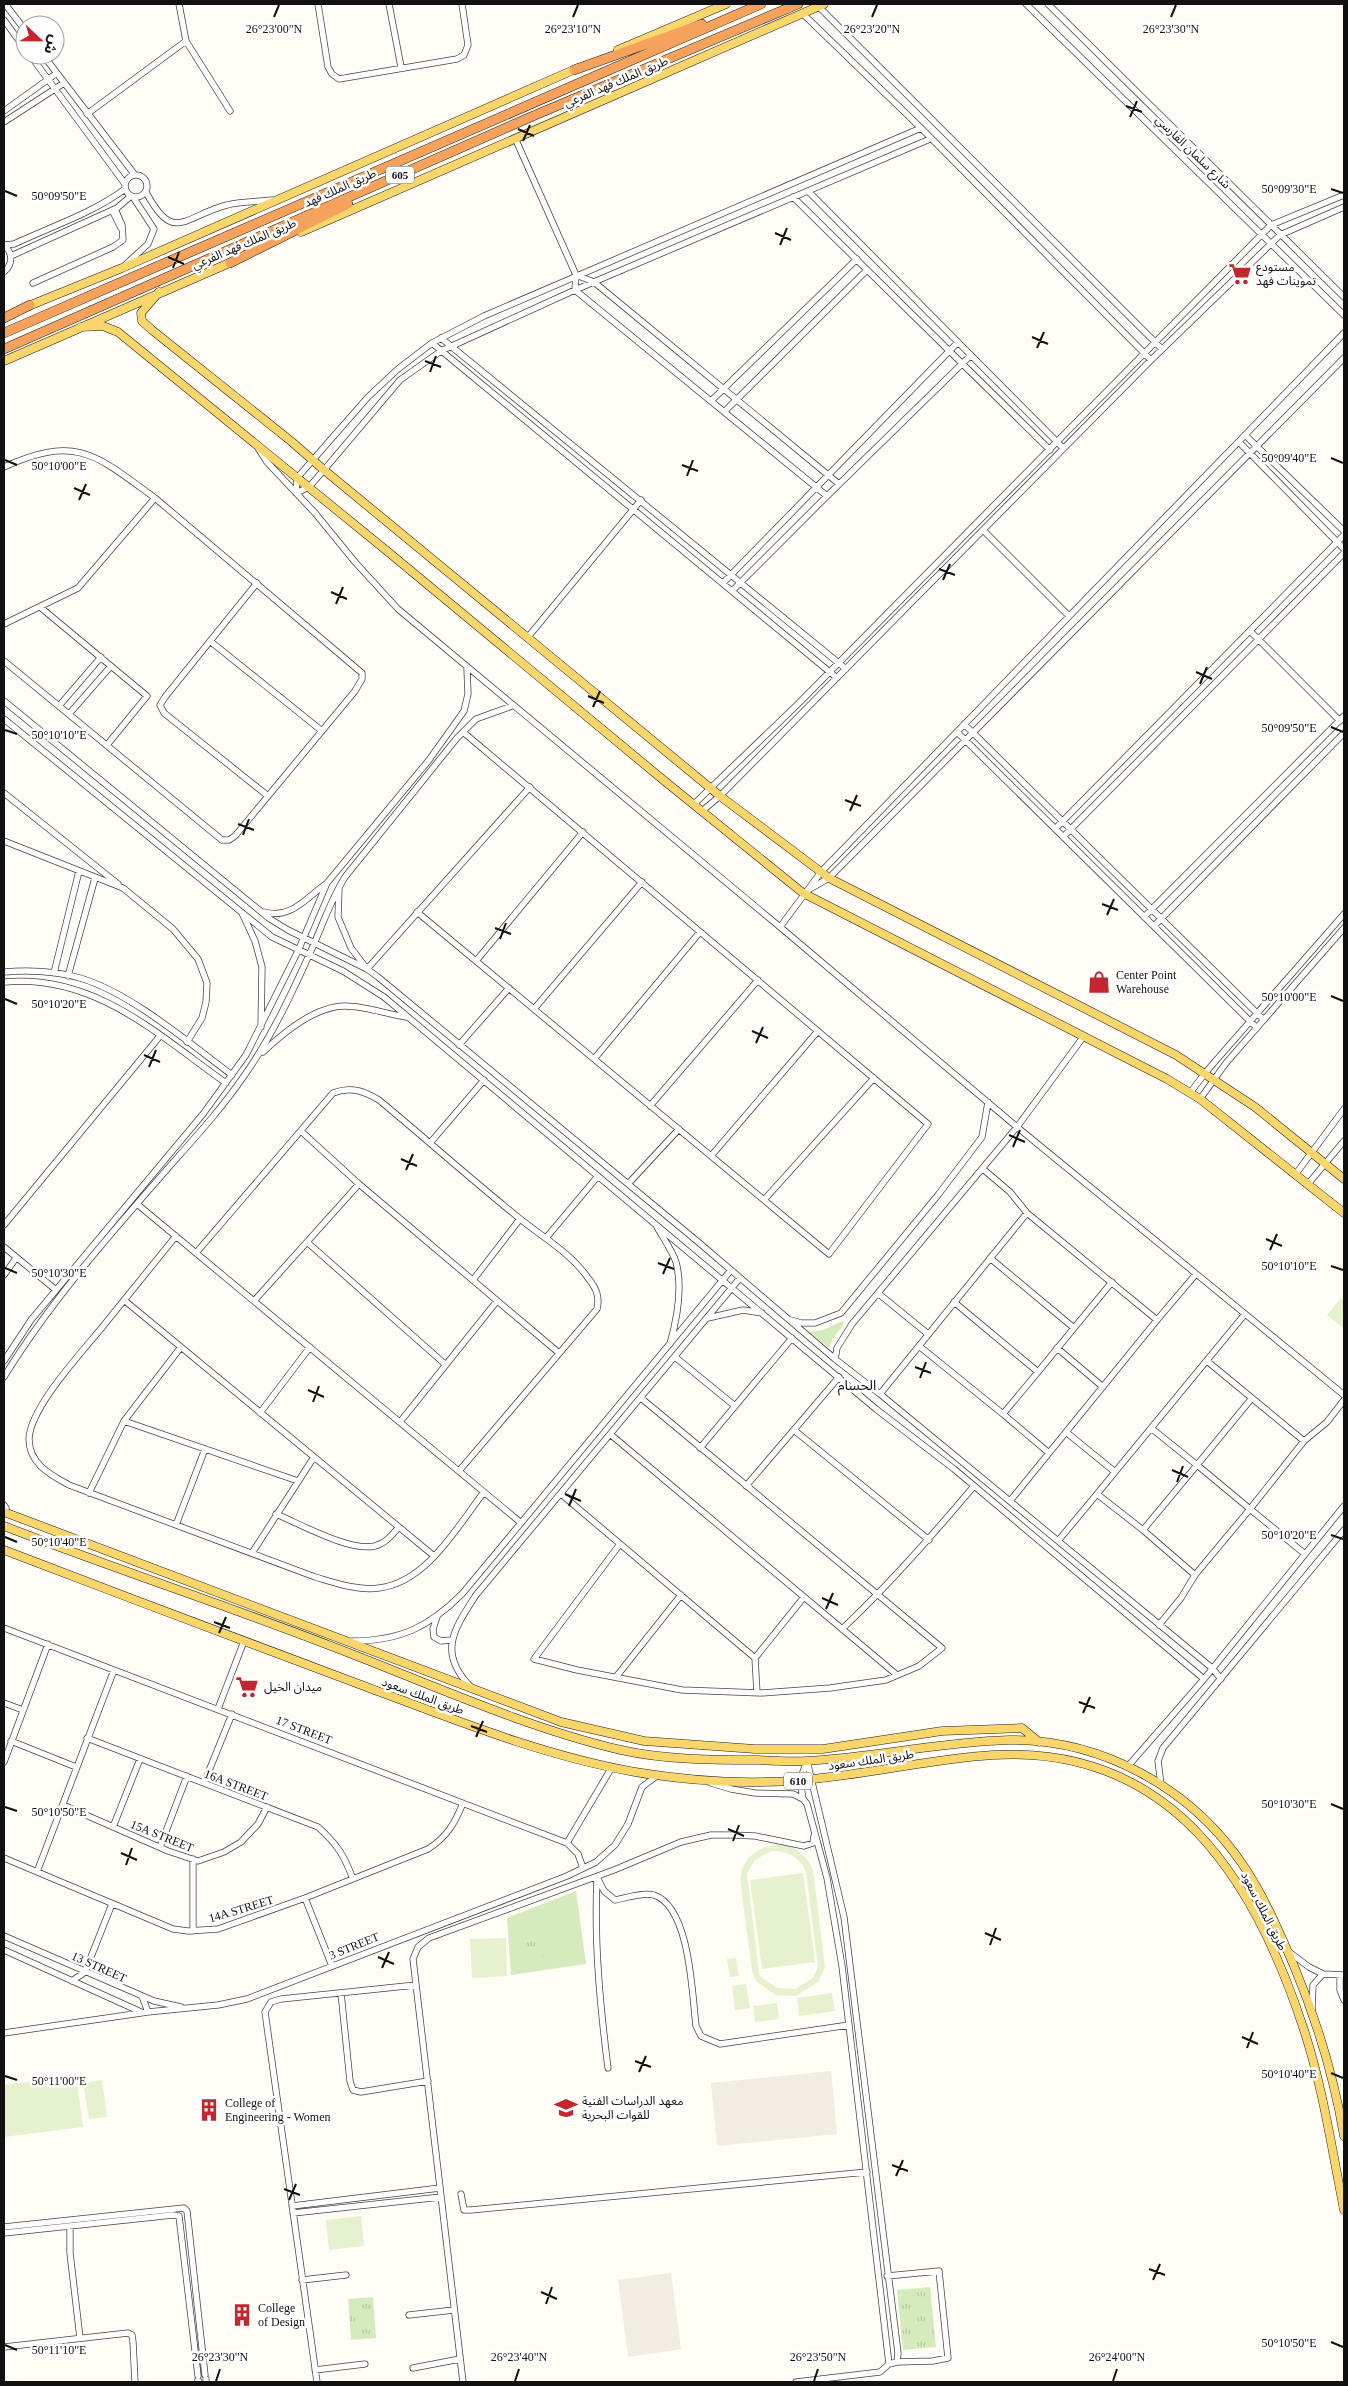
<svg xmlns="http://www.w3.org/2000/svg" width="1348" height="2386" viewBox="0 0 1348 2386" font-family="'Times New Roman','Noto Sans Arabic',serif">
  <defs>
    <pattern id="park-tufts" width="24" height="20" patternUnits="userSpaceOnUse" patternTransform="scale(1.25)"><rect width="24" height="20" fill="#d5ebbd"/><path d="M3 7l-1-3M5 7V3M7 7l1-3M15 17l-1-3M17 17v-4M19 17l1-3" fill="none" stroke="#b6c8a1"/></pattern>
  </defs>
  <rect width="100%" height="100%" fill="#fffdf5"/>
  <path fill="#d5ebbd" d="M842,1321L844,1324L834,1337L829,1348L809,1332L823,1330Z
    M576,1891L586,1964L511,1975L507,1918Z"/>
  <path fill="url(#park-tufts)" d="M541,1936L543,1956L523,1958L522,1938Z
    M930,2287L936,2347L903,2350L897,2290Z
    M373,2297L376,2338L351,2340L348,2299Z"/>
  <path fill="#e6f2cf" fill-rule="evenodd" d="M1341,1298L1344,1301V1329L1327,1315Z
    M783,1844C798,1848 806,1855 813,1870L825,1968L818,1982L796,1996L775,1995L756,1981L752,1970L740,1880C742,1856 760,1845 783,1844ZM771,1851C788,1851 799,1856 806,1872L818,1967L813,1978L795,1989L777,1988L761,1977L759,1974L747,1873L755,1860Z
    M803,1873L815,1962L762,1969L750,1880Z
    M506,1938L507,1976L472,1978L470,1939Z
    M736,1958L739,1976L730,1977L727,1959Z
    M746,1984L750,2008L735,2010L732,1986Z
    M832,1993L835,2011L799,2016L797,1998Z
    M777,2003L779,2019L755,2022L753,2006Z
    M76,2075L83,2127L4,2137V2085Z
    M102,2080L107,2117L89,2119L83,2083Z
    M361,2216L364,2246L329,2250L326,2220Z"/>
  <path fill="#f1ede2" d="M831,2071L837,2134L717,2146L711,2083Z
    M671,2273L681,2349L628,2357L618,2280Z"/>
  <g fill="none" stroke-linecap="round" stroke-linejoin="round">
    <defs>
      <path id="minor" d="M5,4L25,30
        M318,4L328,67L332,74L339,79L457,59L464,55L468,45L462,4
        M389,4L401,67
        M1026,4L1344,315
        M1048,4L1344,297
        M818,6L1162,349
        M803,14L921,128L1151,360
        M4,20L25,49
        M186,41L230,111
        M30,55L125,184
        M43,55L135,175
        M4,111L57,73
        M87,114L186,41L179,4
        M4,122L64,83
        M921,128L484,316L432,343L398,369L368,397L297,478L296,493L309,487L324,470L400,380L441,351L575,290L930,139
        M515,138L576,275L575,290L827,496L971,355
        M125 186a11 11 0 1 1 22 0a11 11 0 1 1-22 0Z
        M808,191L1063,448
        M146,192C174,245 184,216 227,205C241,201 257,202 272,200
        M793,197L1050,450
        M112,210L121,228
        M4,245L14,244C50,227 93,213 125,189
        M4,245C13,253 13,264 4,272
        M11,256L117,208L131,196
        M125,265L148,244L154,229L133,197
        M576,275L594,282L839,484
        M33,283L113,247L123,240L122,225L115,209
        M441,338L846,669
        M432,343L837,678
        M711,401L857,259
        M724,412L867,270
        M1245,435L1344,531
        M1239,442L1344,549
        M258,448L267,462L315,513L355,562L398,609L780,927L821,872L1344,333
        M4,467C77,434 96,455 155,498L78,588L4,624
        M983,530L1069,616
        M257,583L165,697L160,705L164,713L268,796
        M723,583L958,342
        M732,591L827,496
        M40,607L147,696L107,745
        M1251,632L1340,721
        M528,637L641,500
        M210,641L322,731
        M4,661L222,840H229L235,836L355,691L362,679V673L155,498
        M4,701L270,919L288,930L367,969L378,977L697,1241L835,1359L880,1394L1212,1668L1221,1679
        M59,706L101,657
        M69,714L111,666
        M4,719L272,937L343,971L384,997L876,1409L954,1469L1204,1679
        M964,724L1264,1020
        M957,732L1257,1028
        M4,793L118,884
        M694,804L798,704L1271,225L1344,195
        M702,811L720,796L1151,360L1280,235L1344,207
        M1055,829L1344,535
        M1063,837L1344,553
        M4,841L123,888L173,929L198,959L207,983L206,1002L202,1018L187,1042
        M339,889L338,917L351,948L367,969L530,787
        M808,890L829,878L1344,358
        M264,912C291,920 307,897 327,883
        M417,912L829,1254L928,1124L463,732
        M242,913L255,941L262,967L261,1027
        M1144,917L1344,716
        M1154,926L1344,733
        M780,927L1017,1127L1344,1395
        M476,961L583,832
        M4,972C29,970 55,971 80,978C131,993 189,1043 232,1075
        M54,973L79,871
        M68,976L95,878
        M4,982C94,973 158,1035 226,1083
        M534,1009L642,882
        M459,1045L509,988
        M263,1052C283,1033 315,1006 345,1006C365,1006 386,1014 406,1017
        M594,1059L700,932
        M1190,1093L1205,1073L1344,914
        M1200,1099L1226,1063L1344,928
        M650,1106L758,980
        M302,1132L359,1184L559,1353
        M430,1143L484,1080
        M711,1156L818,1031
        M983,1169L1010,1192L1027,1213
        M1295,1175L1344,1109
        M628,1184L679,1129
        M1308,1184L1344,1141
        M764,1200L874,1078
        M137,1204L520,1522
        M4,1225L160,1036
        M657,1227C663,1238 672,1250 676,1262C683,1288 677,1319 670,1344
        M176,1236C152,1266 128,1295 104,1325C83,1351 30,1407 29,1439C29,1464 51,1475 69,1485L315,1577C336,1583 358,1591 379,1588C427,1582 457,1527 484,1492
        M546,1238L598,1176
        M307,1242L446,1365
        M4,1247L56,1290
        M196,1253L333,1093C351,1086 364,1091 379,1100C426,1139 472,1180 519,1218C542,1237 571,1253 588,1278C596,1288 600,1296 597,1309L459,1471
        M990,1258L1074,1328L1038,1372
        M4,1275L16,1258
        M473,1280L520,1219
        M879,1294L928,1334
        M124,1300L434,1556
        M254,1301L359,1184
        M954,1302L1038,1372L1003,1414L1049,1453
        M708,1318L743,1310L762,1313
        M791,1320L801,1323H815L841,1313L938,1195L982,1137L988,1102
        M1157,1320L1196,1274
        M1074,1328L1112,1282
        M919,1346L1003,1414
        M1057,1348L1103,1387
        M675,1357L735,1406
        M835,1359L837,1348L852,1324L1017,1127L1084,1036
        M4,1361L31,1320L203,1114L246,1055L298,951L327,883L429,760L464,711L468,694L467,669
        M1207,1361L1304,1441L1250,1509L1305,1554
        M4,1377C48,1305 106,1239 162,1175C190,1143 220,1111 244,1076C271,1038 291,995 310,953C322,927 330,901 345,877L457,738L476,719L512,706
        M880,1394L1027,1213L1157,1320L1010,1501
        M260,1413L310,1347
        M124,1421L298,1481
        M400,1422L497,1301
        M794,1430L929,1540
        M1066,1432L1115,1472L1245,1314
        M610,1434L897,1675
        M1304,1441L1327,1422L1344,1400
        M700,1448L792,1338
        M1115,1472L1097,1494L1143,1530L1197,1465L1151,1428
        M746,1486L839,1377
        M89,1493L124,1421L181,1347
        M561,1494L755,1658L757,1693
        M4,1505L6,1508
        M276,1514C300,1524 350,1552 375,1546C386,1543 392,1535 399,1527
        M176,1525L205,1449
        M1143,1530L1195,1575L1250,1509L1197,1465L1252,1398
        M1058,1541L1097,1494
        M620,1544L534,1659L577,1670L682,1690L761,1693L830,1688L886,1680L919,1666L942,1648L641,1398
        M252,1553L314,1457
        M437,1617L433,1629L434,1637L441,1641L451,1640
        M1159,1625L1181,1598L1195,1575
        M4,1628L567,1843L578,1854L583,1868
        M842,1629C890,1584 932,1536 974,1486
        M352,1641C400,1641 429,1627 462,1594L731,1270
        M755,1658L804,1597
        M616,1677L681,1595
        M471,1687C437,1653 454,1629 476,1595L740,1278
        M4,1703L23,1710
        M218,1709L244,1641
        M87,1738L318,1827C337,1844 344,1855 353,1879
        M11,1741L76,1767
        M4,1762L48,1644
        M1129,1765L1204,1679L1344,1506
        M204,1783L232,1714
        M711,1783L731,1789L755,1793L793,1794L803,1799L807,1804L827,1878L842,1966L889,2364L897,2362L898,2353L844,1917L807,1761L800,1780L803,1799
        M1161,1784L1158,1761L1163,1748L1344,1530
        M63,1805L168,1851L198,1861L224,1852L241,1842L258,1824L267,1807
        M113,1827L140,1759
        M567,1843L612,1767
        M160,1847L187,1776
        M4,1858L173,1929L188,1931L218,1929L305,1898L428,1849C447,1837 455,1823 463,1803
        M37,1872L114,1670
        M597,1877L604,1891L615,1900C626,1898 644,1892 654,1895C690,1907 692,1993 696,2026L701,2036L720,2044L849,2025
        M597,1879C594,1942 600,2005 608,2068
        M305,1898L332,1966
        M193,1931V1859
        M4,1936L154,2001L181,2007
        M4,1950L141,2012
        M1289,1952L1309,1967L1323,1974L1313,1985L1312,2009
        M1323,1974L1344,1975
        M1340,1975V1990L1344,2000
        M72,1981L85,1972L112,1904
        M341,1993L350,2081L353,2090L361,2092L428,2081
        M142,1996L148,2012
        M4,2033L148,2012L218,2005L247,1999L567,1876L596,1862L615,1845L628,1824L642,1787L658,1775
        M461,2194L464,2210H471L867,2172
        M292,2206L440,2188
        M293,2213L441,2197
        M70,2226V2253L80,2338
        M4,2227L184,2208L187,2211L205,2375
        M4,2233L173,2215L179,2216L198,2376
        M887,2276L939,2271L948,2358L933,2361L897,2362
        M302,2280L346,2275
        M409,2315L454,2310
        M4,2347L128,2333L132,2335L133,2342L135,2382
        M413,2368L460,2359
        M315,2370L365,2364
        M206,2379V2382
        M198,2380L199,2382
        M317,2382L265,2012L271,2002L281,1999L416,1985
        M463,2382L413,1959L418,1947L429,1938L614,1870L681,1842L711,1835H733L755,1836L804,1846L813,1843L814,1836
        M796,2382L880,2372L889,2364"/>
      <path id="major" d="M618,50L726,4
        M301,232L824,4
        M159,292L141,313L142,321L152,330L292,442L324,470L720,796L829,878L1176,1055L1255,1107L1344,1179
        M26,307L122,268L578,68
        M81,327L103,326L118,332L387,551L667,783L803,893L1167,1079L1200,1099L1344,1213
        M4,361L234,261
        M4,1512L561,1722L644,1741L755,1749H823L942,1731L1022,1728L1039,1742
        M4,1526C112,1568 223,1604 331,1646C426,1682 523,1727 621,1750C666,1760 713,1760 759,1760C775,1761 791,1762 807,1761C875,1757 941,1742 1009,1740C1102,1739 1191,1788 1243,1865C1264,1896 1279,1931 1294,1966C1317,2021 1334,2077 1344,2136
        M4,1550C121,1595 239,1639 356,1683C448,1717 539,1755 635,1772C690,1781 746,1785 802,1780C866,1775 929,1759 993,1755C1172,1745 1255,1880 1304,2030C1323,2088 1332,2150 1344,2210"/>
      <path id="highway" d="M574,70L702,24
        M230,263L348,204
        M4,318L30,305
        M4,333L761,4
        M4,349L533,116L798,4"/>
    </defs>
    <use href="#minor" stroke="#444" stroke-width="7"/>
    <use href="#major" stroke="#222" stroke-width="9"/>
    <use href="#highway" stroke="#222" stroke-width="10"/>
    <use href="#minor" stroke="#fff" stroke-width="5.5"/>
    <use href="#major" stroke="#f9d66b" stroke-width="8"/>
    <use href="#highway" stroke="#f5a25d" stroke-width="9"/>
  </g>
  <path fill="none" stroke="#111" stroke-width="2" d="M274,17L279,5M573,17L578,5M872,17L877,5M1171,17L1176,5M1126,106L1142,112M1130,117L1137,101M518,129L534,136M523,141L530,125M1331,189L1343,193M5,191L17,196M775,233L791,240M780,245L787,228M168,257L184,264M173,268L179,252M1032,337L1048,344M1037,348L1044,332M425,361L441,367M430,372L436,356M1331,458L1343,463M5,460L17,465M682,465L698,471M687,476L693,460M74,488L90,495M79,500L86,484M939,569L955,575M943,580L950,564M331,592L347,599M336,604L343,587M1196,672L1212,679M1200,684L1207,667M588,696L604,703M593,707L600,691M1331,727L1343,732M5,730L17,734M845,800L861,806M850,811L857,795M238,824L254,830M243,835L249,819M1102,904L1118,910M1107,915L1114,899M495,928L511,934M500,939L506,923M1331,996L1343,1001M5,999L17,1004M752,1031L768,1038M756,1043L763,1027M144,1055L160,1062M149,1067L156,1050M1009,1135L1025,1142M1013,1147L1020,1130M401,1159L417,1166M406,1170L413,1154M1266,1239L1282,1246M1270,1250L1277,1234M658,1263L674,1269M1331,1266L1343,1270M5,1268L17,1273M663,1274L670,1258M915,1367L931,1373M920,1378L926,1362M308,1390L324,1397M313,1402L319,1386M1172,1470L1188,1477M1177,1482L1183,1466M565,1494L581,1501M569,1506L576,1489M1331,1535L1343,1539M5,1537L17,1542M822,1598L838,1605M826,1609L833,1593M214,1622L230,1628M219,1633L226,1617M1079,1702L1095,1708M1083,1713L1090,1697M471,1726L487,1732M476,1737L483,1721M1331,1804L1343,1809M5,1807L17,1811M728,1829L744,1836M733,1841L739,1825M121,1853L137,1860M126,1865L132,1848M985,1933L1001,1940M990,1945L996,1928M378,1957L394,1964M382,1968L389,1952M1242,2037L1258,2044M1247,2048L1253,2032M635,2061L651,2067M639,2072L646,2056M1331,2073L1343,2078M5,2076L17,2080M892,2165L908,2171M896,2176L903,2160M284,2189L300,2195M289,2200L296,2184M1149,2269L1165,2275M1153,2280L1160,2264M541,2292L557,2299M546,2304L552,2287M1331,2342L1343,2347M5,2345L17,2350M216,2381L220,2369M515,2381L519,2369M814,2381L818,2369M1113,2381L1117,2369"/>
  <defs>
    <symbol id="supermarket-bare" viewBox="-9 -9 18 18"><path d="M-6-5.5h2.5l.6 2H6L4.5 2H-2.5L-4.4-4H-6ZM-1.5 3.2a1.3 1.3 0 1 0 .1 0ZM3 3.2a1.3 1.3 0 1 0 .1 0Z" fill="#c4262e" stroke="#fff" stroke-width="2.5" paint-order="stroke"/></symbol>
    <symbol id="shop-bare" viewBox="-9 -9 18 18"><path d="M-5-2.5h2.3a2.7 3.5 0 0 1 5.4 0H5L5.5 6h-11ZM-1.5-2.5h3a1.5 2.3 0 0 0-3 0Z" fill="#c4262e" stroke="#fff" stroke-width="2.5" paint-order="stroke"/></symbol>
    <symbol id="university-bare" viewBox="-9 -9 18 18"><path d="M0-5L7-2L0 1L-7-2ZM-4 1L0 2.5L4 1V4Q0 6-4 4Z" fill="#c4262e" stroke="#fff" stroke-width="2.5" paint-order="stroke"/></symbol>
    <symbol id="building-bare" viewBox="-9 -9 18 18"><path d="M-4-6H4V6H1V3H-1V6H-4ZM-2.5-4.3h1.7v1.8h-1.7ZM.8-4.3h1.7v1.8H.8ZM-2.5-1h1.7V.8h-1.7ZM.8-1h1.7V.8H.8Z" fill="#c4262e" stroke="#fff" stroke-width="2.5" paint-order="stroke"/></symbol>
  </defs>
  <g fill-rule="evenodd">
    <use href="#supermarket-bare" x="1224" y="258" width="32" height="32"/>
    <use href="#shop-bare" x="1083" y="966" width="32" height="32"/>
    <use href="#supermarket-bare" x="231" y="1671" width="32" height="32"/>
    <use href="#university-bare" x="550" y="2092" width="32" height="32"/>
    <use href="#building-bare" x="193" y="2094" width="32" height="32"/>
    <use href="#building-bare" x="226" y="2299" width="32" height="32"/>
  </g>
  <g text-anchor="middle" stroke-width="5" stroke-linejoin="round" paint-order="stroke">
    <g fill="#fff" stroke="#585858" stroke-width="1">
      <rect x="386" y="166.5" width="28" height="17" rx="4"/>
      <rect x="784" y="1772.5" width="28" height="17" rx="4"/>
    </g>
    <g font-size="11" font-weight="bold" fill="#111">
      <text x="400" y="179">605</text>
      <text x="798" y="1785">610</text>
    </g>
    <g font-size="12" fill="#111" stroke="#fff">
      <text transform="translate(616 82) rotate(-23)" y="4">طريق الملك فهد الفرعي</text>
      <text transform="translate(1193 152) rotate(44)" y="4">شارع سلمان الفارسي</text>
      <text transform="translate(340 188) rotate(-24)" y="4">طريق الملك فهد</text>
      <text transform="translate(244 244) rotate(-23)" y="4">طريق الملك فهد الفرعي</text>
      <text transform="translate(423 1696) rotate(20)" y="4">طريق الملك سعود</text>
      <text transform="translate(304 1730) rotate(21)" y="4">17 STREET</text>
      <text transform="translate(871 1760) rotate(-8)" y="4">طريق الملك سعود</text>
      <text transform="translate(236 1785) rotate(21)" y="4">16A STREET</text>
      <text transform="translate(162 1836) rotate(22)" y="4">15A STREET</text>
      <text transform="translate(241 1909) rotate(-17)" y="4">14A STREET</text>
      <text transform="translate(1264 1911) rotate(63)" y="4">طريق الملك سعود</text>
      <text transform="translate(354 1946) rotate(-22)" y="4">3 STREET</text>
      <text transform="translate(99 1967) rotate(24)" y="4">13 STREET</text>
    </g>
    <g font-size="12" fill="#111" stroke="#fff" text-anchor="start">
      <text x="1256" y="271">مستودع<tspan x="1256" dy="14">تموينات فهد</tspan></text>
      <text x="1116" y="979">Center Point<tspan x="1116" dy="14">Warehouse</tspan></text>
      <text x="264" y="1691">ميدان الخيل</text>
      <text x="582" y="2105">معهد الدراسات الفنية<tspan x="582" dy="14">للقوات البحرية</tspan></text>
      <text x="225" y="2107">College of<tspan x="225" dy="14">Engineering - Women</tspan></text>
      <text x="258" y="2312">College<tspan x="258" dy="14">of Design</tspan></text>
    </g>
    <g font-size="14" fill="#111" stroke="#fff">
      <text x="857" y="1390">الحسام</text>
    </g>
  </g>
  <g font-size="12" text-anchor="middle" fill="#111" stroke="#fff" stroke-width="5" stroke-linejoin="round" paint-order="stroke">
    <text x="573" y="33">26°23'10"N</text>
    <text x="1171" y="33">26°23'30"N</text>
    <text x="274" y="33">26°23'00"N</text>
    <text x="872" y="33">26°23'20"N</text>
    <text x="1289" y="193">50°09'30"E</text>
    <text x="59" y="200">50°09'50"E</text>
    <text x="1289" y="462">50°09'40"E</text>
    <text x="59" y="470">50°10'00"E</text>
    <text x="1289" y="732">50°09'50"E</text>
    <text x="59" y="739">50°10'10"E</text>
    <text x="1289" y="1001">50°10'00"E</text>
    <text x="59" y="1008">50°10'20"E</text>
    <text x="1289" y="1270">50°10'10"E</text>
    <text x="59" y="1277">50°10'30"E</text>
    <text x="1289" y="1539">50°10'20"E</text>
    <text x="59" y="1546">50°10'40"E</text>
    <text x="1289" y="1808">50°10'30"E</text>
    <text x="59" y="1816">50°10'50"E</text>
    <text x="1289" y="2078">50°10'40"E</text>
    <text x="59" y="2085">50°11'00"E</text>
    <text x="1289" y="2347">50°10'50"E</text>
    <text x="59" y="2354">50°11'10"E</text>
    <text x="220" y="2361">26°23'30"N</text>
    <text x="519" y="2361">26°23'40"N</text>
    <text x="818" y="2361">26°23'50"N</text>
    <text x="1117" y="2361">26°24'00"N</text>
  </g>
  <rect width="1348" height="2386" fill="none" stroke="#111111" stroke-width="10"/>
  <g transform="translate(40 40) rotate(112)"><circle r="24" fill="#ffffff" stroke="#a0a0a0"/>
  <path d="M0-4L9 19L0 12L-9 19Z" fill="#c4262e"/>
  <text y="-8" font-size="14" font-weight="bold" text-anchor="middle" fill="#111111">ش</text>
  </g>
</svg>
